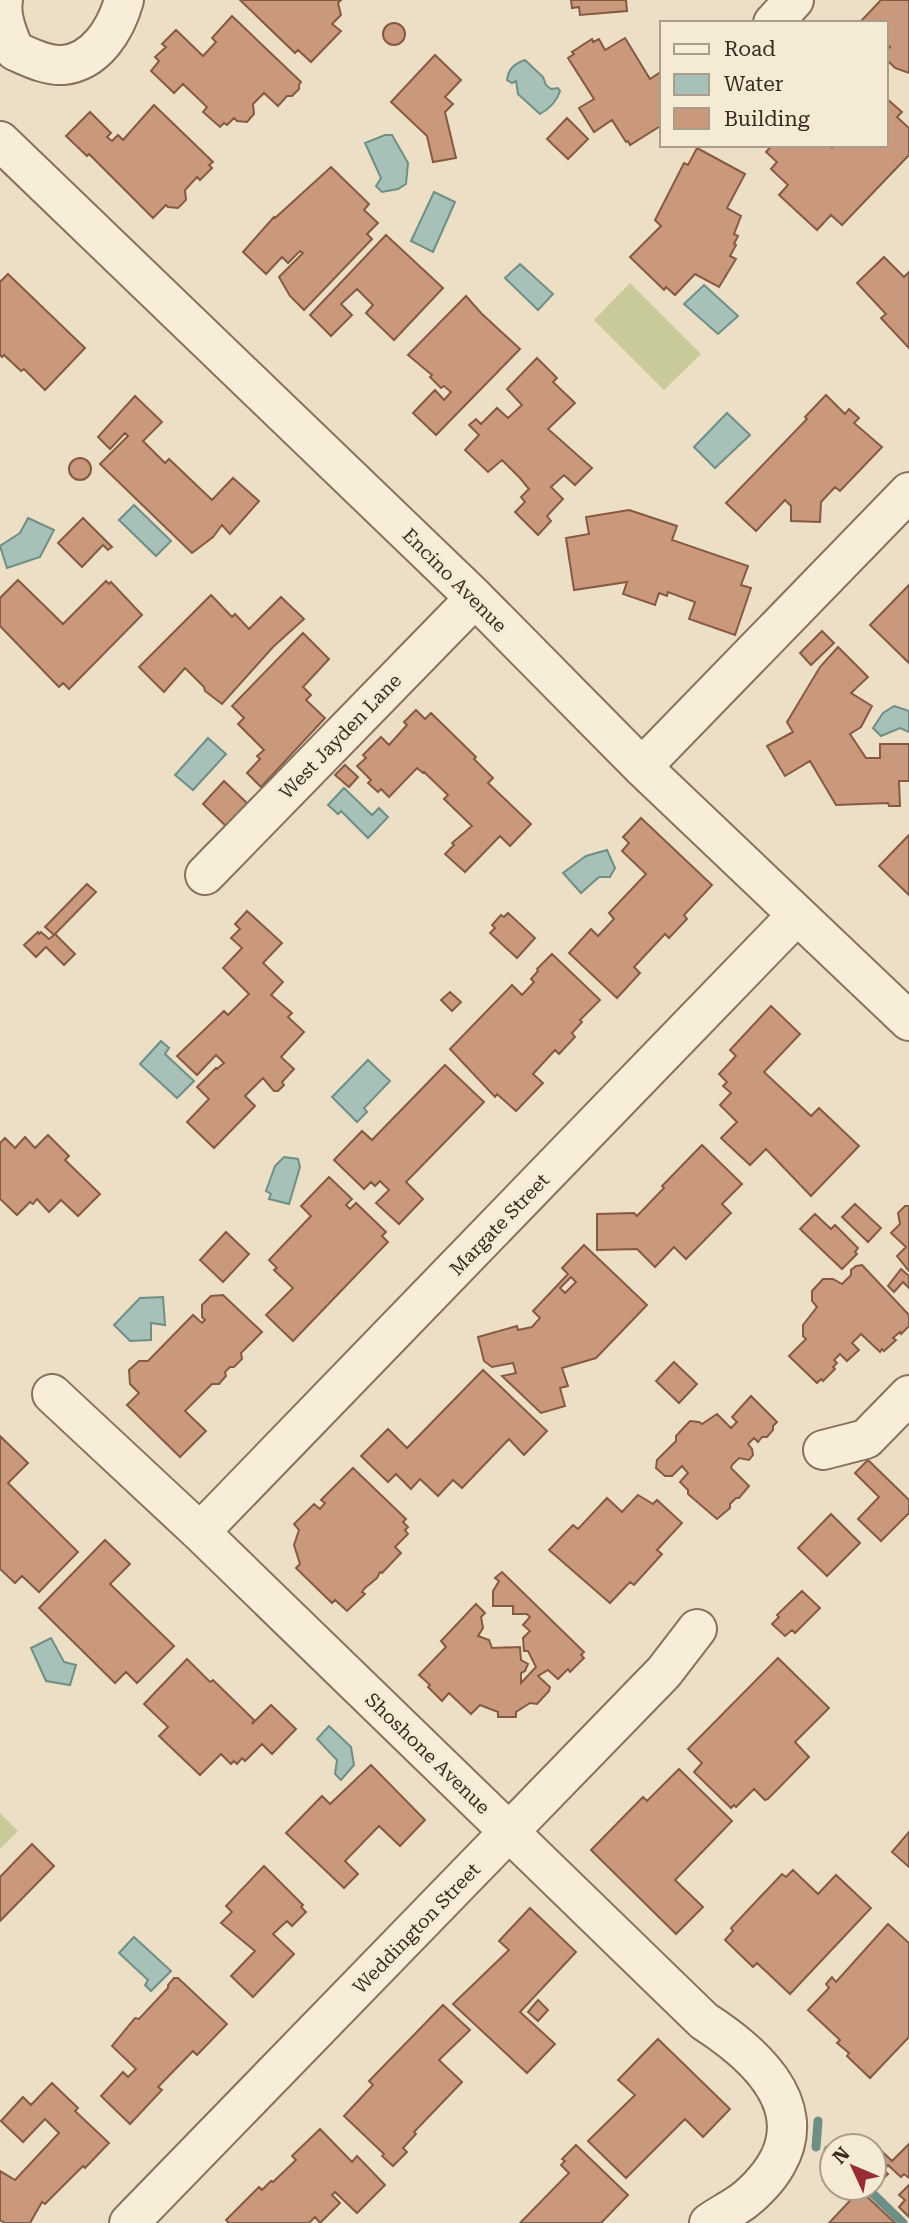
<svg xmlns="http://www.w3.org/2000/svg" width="909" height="2223" viewBox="0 0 909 2223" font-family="'Roboto Serif',serif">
  <rect width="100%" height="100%" fill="#eddfc5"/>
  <path fill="#c8cb99" d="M630,283L701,354L664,390L594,320Z
    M0,1813L18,1831L0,1849Z"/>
  <path fill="#a7c1b8" stroke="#6d8f85" stroke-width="2" d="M525,60L543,77L546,85L551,89L558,88L560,91C557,101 549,109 540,114L518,94L516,81L512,83L507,80C508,69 515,63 525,60Z
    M385,135H392L408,163L406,184L398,189L382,192L376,186L381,178L365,143Z
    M434,192L455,202L433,252L411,241Z
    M520,264L553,294L538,310L505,278Z
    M704,285L738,316L718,334L684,304Z
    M727,413L750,435L715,468L694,447Z
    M134,505L171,541L156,556L119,520Z
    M28,518L54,530L40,557L7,568L0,546L20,533Z
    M894,706L909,711V732L900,728L881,736L873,728L883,713Z
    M208,738L226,754L193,790L175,775Z
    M344,788L372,815L379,808L388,817L368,838L341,811L338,814L328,805Z
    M607,850L615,868L610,877H599L581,893L563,873L586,856Z
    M161,1041L169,1048L165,1054L194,1081L177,1098L140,1064Z
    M368,1060L390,1081L364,1108L367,1112L357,1122L332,1097Z
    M284,1157L298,1159L300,1167L289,1204L269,1199L271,1194L266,1191L275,1166Z
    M163,1297L165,1325L151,1323V1340L130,1341L114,1325L140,1298Z
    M51,1638L64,1662L76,1665L70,1685L46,1681L31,1648Z
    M329,1726L351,1747L354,1765L341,1780L335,1774L337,1760L317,1739Z
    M134,1937L171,1971L151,1991L145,1985L148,1980L119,1953Z"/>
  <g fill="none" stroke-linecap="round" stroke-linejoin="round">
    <path stroke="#6d8f85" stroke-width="9" d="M816,2147L818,2121
      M828,2150L832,2154
      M867,2188L903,2223"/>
  </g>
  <path fill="#ca997c" stroke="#865a42" stroke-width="2" fill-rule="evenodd" d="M240,0H341L338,3L341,15L332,24L341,31L311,62L298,50L295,53Z
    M571,0H626L627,11L580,15L579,7L572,8Z
    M881,0H909V73L895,68L886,59V51L890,47L886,43V23H865L862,20Z
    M232,16L301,82L299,85V89L292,96H287L278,106L264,93L253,104L254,114L247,122L237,121L234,118L227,125L224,123L220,127L203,112L207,107L183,84L174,93L151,71L159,61L155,57L166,47L162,44L176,30L203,56L216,42L212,38Z
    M383 34a11 11 0 1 1 22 0a11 11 0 1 1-22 0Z
    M625,38L650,79L662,71V125L630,145L628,141L626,142L612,120L594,132L579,108L594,99L568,58L574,54L572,52L592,39L593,42L599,39L605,50Z
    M435,55L461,80L445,97L453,104L445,112L456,158L433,162L427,136L391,102Z
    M886,98L902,112L897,117L909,128V155L842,225L831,215L817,230L779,195L788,185L771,169L777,162L766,152L772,145H828L832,148L835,145H886Z
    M154,105L213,162L209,165L212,168L200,180L197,177L185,190L186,200L178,208L168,207L166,205L153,218L89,154L87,156L66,136L90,112L111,133L107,137L112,141L118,135L123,140Z
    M567,118L588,139L568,159L547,139Z
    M697,148L745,174L727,208L741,216L734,234L738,236L734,244L736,245L730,256L736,259L719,287L695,274L675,295L666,287L664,290L630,257L661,226L655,220L684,163L688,165Z
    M331,167L369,204L364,210L378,223L367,234L372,239L304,310L290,296L279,277L303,253L300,251L288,263L282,257L266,274L243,252L274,217L275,218Z
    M386,235L443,288L394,340L366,313L373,305L357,289L341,304L352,315L331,336L310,315Z
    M884,257L904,277L909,272V348L881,318L886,314L857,283Z
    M8,274L85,348L45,390L24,369L21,371L4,355L2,357L0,355V282Z
    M466,296L481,313L520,349L436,435L413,413L435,390L444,400L451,392L444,386L441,388L430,377L432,375L408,355Z
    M537,358L557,378L553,382L575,403L548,429L592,468L575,485L564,475L551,487L563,499L547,516L551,521L538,535L515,512L525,502L521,497L529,489L520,478L502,460L488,472L465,450L479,435L469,425L476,419L481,424L497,408L508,418L522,405L507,389Z
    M826,395L845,414L849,409L859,418L854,423L882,447L840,491L835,487L821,502L820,522L791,521V506L785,500L756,531L726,503L807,419L805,417Z
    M135,396L162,422L143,441L165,463L169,459L212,500L233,478L259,501L230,534L222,525L213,537L192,553L100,464L128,436L125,433L110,449L98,437Z
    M69 469a11 11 0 1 1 22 0a11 11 0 1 1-22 0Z
    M629,510L677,526L672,540L748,566L741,585L751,588L735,635L689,619L695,602L668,592L667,596L659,593L655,605L623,594L627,582L574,590L566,538L589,534L586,517Z
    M83,518L112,547L108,550L103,545L82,567L58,543Z
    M18,580L63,624L106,581L109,584L111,582L142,615L69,689L63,683L59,687L0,626V598Z
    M909,585V663L870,625Z
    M211,595L232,617L235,614L249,629L281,597L304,619L273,647L222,704L205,691L204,687L185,668L164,692L139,667Z
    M822,631L834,643L811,665L800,653Z
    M303,633L329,659L303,687L311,695L306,700L325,718L261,787L247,773L260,759L257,756L264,750L238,724L244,718L232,706Z
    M838,647L868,677L851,693L872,706L861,727L850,734L866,758H880V744H909V781H899L900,806H889L888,803L836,805L810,761L785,776L767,746L793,732L787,722L820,667Z
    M416,710L425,719L431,713L476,757L474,759L493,778L488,783L531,824L510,846L500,836L465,872L445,854L454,845L452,843L472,826L444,799L448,795L424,772L423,773L417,768L389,797L381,789L378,792L368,783L371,780L357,766L366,758L363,755L381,737L389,745L407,725L404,722Z
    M345,765L358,777L349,787L335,775Z
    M224,781L248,804L227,827L203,804Z
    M641,818L712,885L684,915L687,919L669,938L665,934L634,967L640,973L617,998L569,953L591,929L598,936L614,919L609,913L646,874L622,851L629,843L623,837Z
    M909,835V895L879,866Z
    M87,884L96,892L55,934L75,954L64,965L46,947L36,957L24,945L38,932L39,934L41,932L49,939L54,935L45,927Z
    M247,911L282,943L263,963L283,982L271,995L292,1013L288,1017L304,1032L281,1057L294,1069L282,1082L284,1085L278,1091H274L263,1078L245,1096L255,1106L214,1148L187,1122L209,1099L197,1087L216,1068L217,1069L224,1063L216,1055L197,1075L177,1056L224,1011L228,1015L249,994L223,968L242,948L231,938L240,929L235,924Z
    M508,913L535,938L517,958L490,933L495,928L492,925L501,915L504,917Z
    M552,954L600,1000L580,1020L582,1022L572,1033L575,1037L559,1054L555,1050L533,1074L543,1083L516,1111L497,1094L495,1097L450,1049L512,985L522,995L534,982L531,979L538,971L537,969Z
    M450,992L461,1002L452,1011L441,1000Z
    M771,1006L800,1034L764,1072L811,1116L819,1108L859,1146L811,1196L766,1149L750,1165L721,1138L737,1122L720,1105L731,1093L723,1086L727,1082L719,1074L736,1056L730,1050Z
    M445,1065L484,1102L406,1182L423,1199L399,1224L376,1203L389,1190L380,1181L375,1186L371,1182L364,1189L334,1160L362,1131L372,1140Z
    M48,1135L69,1156L65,1160L100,1194L78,1216L61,1200L49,1212L37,1199L33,1204L30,1202L17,1215L0,1199V1143L5,1138L15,1148L25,1137L35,1148Z
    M702,1145L742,1184L722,1204L731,1213L686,1259L674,1247L655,1267L637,1249L597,1250V1214L634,1213L637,1216L664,1188L662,1186Z
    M329,1177L352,1199L346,1205L350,1209L356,1203L386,1232L382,1236L388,1242L293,1341L266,1315L293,1288L274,1270L277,1268L269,1260L311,1216L301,1206Z
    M855,1204L881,1228L868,1242L842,1217Z
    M905,1206H909V1271L897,1256L906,1247L891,1233L900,1224L898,1213Z
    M815,1214L831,1229L835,1225L858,1248L855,1252L857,1254L842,1269L800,1229Z
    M226,1232L249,1254L223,1282L200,1260Z
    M584,1245L647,1305L596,1358L562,1368L568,1386L560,1388L565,1406L541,1413L502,1376L516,1373L513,1363L492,1367L484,1361L478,1337L517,1326L518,1330L532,1327L540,1318L533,1311L568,1274L562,1268ZM571,1277L576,1282L565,1293L560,1288Z
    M862,1265L909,1315V1326L901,1334L900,1332L893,1338L896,1340L884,1351L882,1349L880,1352L861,1334L852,1343L859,1350L847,1361L840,1354L834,1360L837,1363L833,1367L835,1369L823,1381L821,1379L817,1383L789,1356L806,1339L803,1336V1325L817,1307L812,1301V1291L823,1279H833L842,1284L851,1275V1270L856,1266Z
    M901,1269L909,1276V1288L903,1282L894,1292L888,1286Z
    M223,1295L262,1332L241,1353L242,1359L234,1367H230L225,1372L226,1376L219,1384H212L185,1411L206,1431L180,1457L127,1405L139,1393L130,1384L129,1370L139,1361H148L193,1315L202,1323L205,1320L202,1317V1305L211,1296Z
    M674,1362L697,1384L679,1403L656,1381Z
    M483,1370L547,1431L524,1455L509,1439L462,1488L453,1480L438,1496L420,1479L411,1489L396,1474L388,1482L361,1456L388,1429L407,1448Z
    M751,1396L777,1422L773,1426V1430L767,1437H762L758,1442L754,1438L748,1444L752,1449L753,1455L749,1460L739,1458L732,1465L731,1468L749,1486L739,1498H736L730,1504V1508L717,1519L688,1494V1490L680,1482L688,1473L682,1466L672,1476H665L656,1468L657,1460L676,1441V1436L690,1421L699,1422L702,1424L717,1414L731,1428L737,1422L732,1417Z
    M0,1436L28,1463L8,1483L78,1552L39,1592L22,1576L15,1583L0,1569Z
    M868,1460L909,1500V1513L881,1541L858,1519L879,1497L855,1473Z
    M353,1468L406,1519L403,1522L408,1527L405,1530L408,1534L395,1547L401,1553L382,1573L380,1572L377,1578L365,1588L362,1592L365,1594L347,1611L335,1600L332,1603L296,1568L300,1564L294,1545L299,1530L294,1524L314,1504L320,1509L325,1503L321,1500Z
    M638,1495L653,1504L657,1500L682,1523L657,1550L662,1554L634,1585L630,1582L610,1603L549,1550L573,1525L578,1529L607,1498L622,1512Z
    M831,1514L860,1543L827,1576L798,1548Z
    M105,1540L130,1564L110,1584L174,1646L137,1683L126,1672L115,1683L39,1608Z
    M502,1572L584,1652L581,1655L584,1658L570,1672L568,1669L558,1679L548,1670L538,1676L550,1687L549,1691L537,1704L530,1703L516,1712V1717H498V1712L480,1705L471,1714L449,1693L442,1701L428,1687L430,1685L419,1675L446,1647L441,1641L476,1604L485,1613L481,1617L483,1628L478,1636L489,1640L492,1648L520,1647L521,1660L528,1664L525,1671L521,1673V1683L536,1667L528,1651H524L523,1638L530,1631L523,1625L530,1617L527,1614H513V1606H493V1591L499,1581L495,1578Z
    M802,1591L820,1608L795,1633L792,1630L785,1636L772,1624L779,1617L777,1615Z
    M778,1658L829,1708L795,1742L809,1757L768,1799L765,1800L754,1789L736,1807L734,1805L731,1808L694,1772L702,1763L688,1749Z
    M187,1659L210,1682L213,1680L254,1720L252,1724L271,1705L296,1729L272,1754L262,1744L245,1761L242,1758L237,1764L234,1761L231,1764L221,1754L200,1775L159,1736L168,1727L144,1704Z
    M371,1765L425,1820L400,1846L379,1826L345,1861L358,1874L344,1888L286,1833L322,1796L330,1804Z
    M679,1769L732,1821L675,1880L703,1907L676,1934L591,1850L643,1797L647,1801Z
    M909,1832V1867L892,1852Z
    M32,1844L54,1866L0,1921V1877Z
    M264,1866L303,1905L301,1907L306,1912L292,1926L287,1921L273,1934L294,1954L253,1997L231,1976L255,1951L221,1923L232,1912L226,1906Z
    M793,1870L818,1894L836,1875L871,1908L790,1994L757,1963L753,1967L725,1940L733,1931L731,1928L782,1874L786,1877Z
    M530,1908L576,1952L520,2012L555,2044L527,2073L453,2004L509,1950L499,1941Z
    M888,1924L909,1943V2037L870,2078L847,2056L849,2053L837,2043L840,2040L808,2010L829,1988L826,1984L832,1977L836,1982Z
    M174,1978H178L227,2024L197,2055L193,2051L158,2087L162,2090L130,2124L101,2096L123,2072L128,2077L136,2069L112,2046L135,2018L139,2019L168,1988V1985Z
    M538,2000L548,2010L538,2021L528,2012Z
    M443,2005L470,2030L439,2060L462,2082L414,2132L416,2134L403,2148L407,2152L393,2166L382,2156L384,2154L344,2116L373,2085L369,2081Z
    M658,2039L730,2109L703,2137L685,2119L626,2178L588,2141L635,2095L618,2080Z
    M52,2083L78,2108L75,2111L109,2143L85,2168L83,2166L45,2204L42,2202L30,2223H5L0,2220V2171L15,2180L59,2133L45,2119L23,2142L1,2121L23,2097L31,2105Z
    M320,2129L352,2162L357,2156L385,2185L357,2213L335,2192L332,2195L340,2203L320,2223L315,2217L309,2223H229L226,2220L259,2187L262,2190L271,2181L273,2182L296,2160L292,2156Z
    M870,2140L892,2161L909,2144V2178L904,2174L901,2177L888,2165L884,2170L888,2174L880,2182L874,2176V2146H864Z
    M576,2145L628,2195L601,2223H520L569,2173L561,2165L565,2161L562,2159Z
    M909,2185V2217L899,2207L905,2200L899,2195Z
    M860,2190L895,2223H829Z"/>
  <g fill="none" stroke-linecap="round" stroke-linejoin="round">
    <defs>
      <path id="minor" d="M3,0C0,17 8,36 15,51C29,57 46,66 63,65C96,62 116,29 124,0
        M773,23L794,0
        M0,141L475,598L642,767L909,1021
        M642,767L909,492
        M205,875L475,598
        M52,1394L200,1532L704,2021C749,2050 812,2102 777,2163C769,2178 751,2197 736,2206C727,2212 717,2217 709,2223
        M823,1450L866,1439L909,1395
        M200,1532L797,915
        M129,2223L664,1672L697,1629"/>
    </defs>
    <use href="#minor" stroke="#88715b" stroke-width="42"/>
    <use href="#minor" stroke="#f8edd8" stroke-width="38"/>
  </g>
  <g text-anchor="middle" stroke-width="6" stroke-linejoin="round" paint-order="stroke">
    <g font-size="19" fill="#382a1f" stroke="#f5ead4">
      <text transform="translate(455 580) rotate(45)" y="7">Encino Avenue</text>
      <text transform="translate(340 736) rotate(-46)" y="7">West Jayden Lane</text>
      <text transform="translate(499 1224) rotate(-46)" y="7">Margate Street</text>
      <text transform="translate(428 1753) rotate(44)" y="7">Shoshone Avenue</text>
      <text transform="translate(416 1928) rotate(-46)" y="7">Weddington Street</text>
    </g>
  </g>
  <rect x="660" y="21" width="228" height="126" fill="#f5ead4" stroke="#a99d8c" stroke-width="2"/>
  <rect x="674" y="44" width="35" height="10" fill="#f8edd8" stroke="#a99d8c" stroke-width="2"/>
  <text x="724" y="56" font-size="21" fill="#382a1f">Road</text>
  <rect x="674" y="74" width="35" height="21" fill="#a7c1b8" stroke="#a99d8c" stroke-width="2"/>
  <text x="724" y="91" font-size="21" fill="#382a1f">Water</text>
  <rect x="674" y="108" width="35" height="21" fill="#ca997c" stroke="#a99d8c" stroke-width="2"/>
  <text x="724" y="126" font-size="21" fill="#382a1f">Building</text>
  <g transform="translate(853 2167) rotate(314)"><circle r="33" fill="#f5ead4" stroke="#a99d8c" stroke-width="2"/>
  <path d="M0-5L12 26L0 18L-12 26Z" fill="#952d32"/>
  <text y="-10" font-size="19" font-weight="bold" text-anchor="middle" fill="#382a1f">N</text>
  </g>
</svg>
